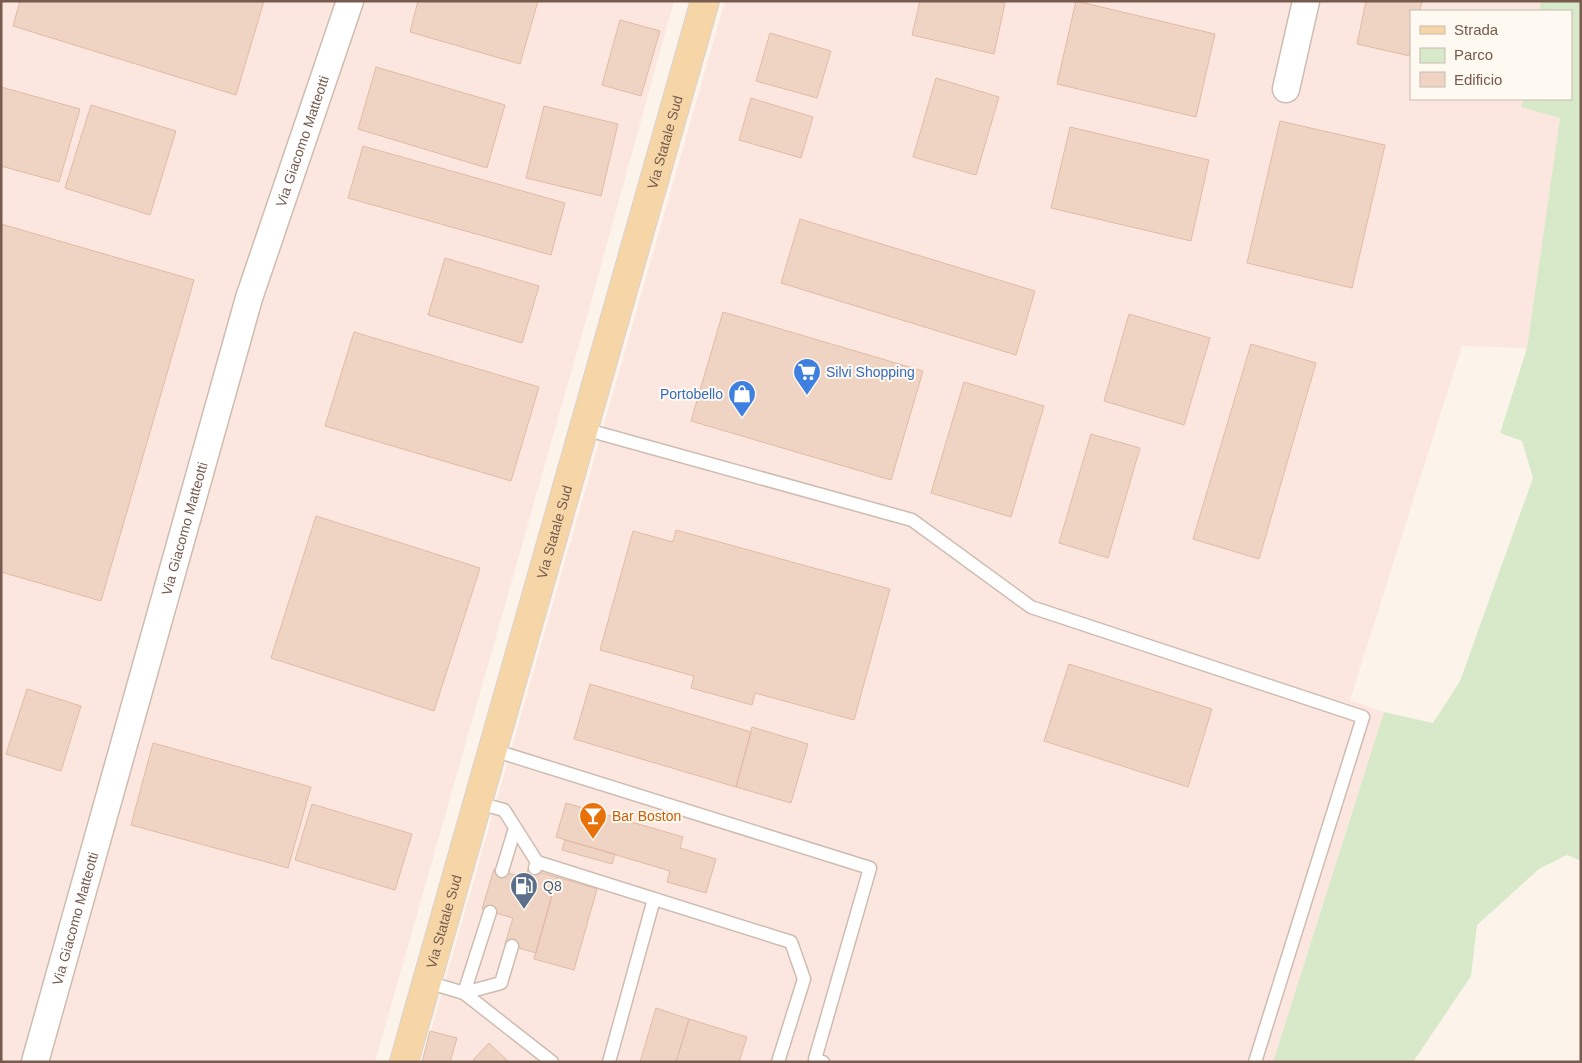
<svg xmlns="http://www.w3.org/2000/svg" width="1582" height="1063" viewBox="0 0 1582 1063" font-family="Arial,sans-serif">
  <rect width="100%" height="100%" fill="#fcf4ea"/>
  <path fill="#fbe7df" d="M1,1H674L584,327L375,1062H1Z
    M725,1H1541L1539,11H1411V99H1523L1522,107L1560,118L1527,348L1462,346L1350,700L1384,712L1273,1062H422Z"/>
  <path fill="#d7e9c9" d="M1541,1H1581V861L1567,855L1539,869L1477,925L1471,976L1413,1062H1273L1384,712L1433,723L1460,681L1533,478L1522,441L1500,433L1527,348L1560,118L1521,107L1523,99H1571V11H1539Z"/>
  <path fill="#f0d4c3" stroke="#e2baa4" d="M20,1H264L236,95L13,26Z
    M418,1H538L520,64L410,32Z
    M920,1H997L1005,3L994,54L912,35Z
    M1076,1L1215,34L1196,117L1057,84Z
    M1366,1H1422L1420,11H1411L1410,56L1357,44Z
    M620,20L660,31L641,96L602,85Z
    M770,33L831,51L817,98L756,81Z
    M376,67L505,105L487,168L358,129Z
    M936,78L999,97L976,175L913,157Z
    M1,87L80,109L59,182L1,166Z
    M751,98L813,117L801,158L739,140Z
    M91,105L176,131L150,215L65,188Z
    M544,106L618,124L601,196L526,178Z
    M1280,121L1385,145L1352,288L1247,263Z
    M1070,127L1209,160L1191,241L1051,208Z
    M363,146L565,203L551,255L348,198Z
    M800,219L1035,291L1016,355L781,283Z
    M1,224L194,280L101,601L1,572Z
    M445,258L539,286L522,343L428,315Z
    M723,312L923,371L891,480L691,421Z
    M1129,314L1210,338L1184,425L1104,401Z
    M354,332L539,387L511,481L325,426Z
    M1251,344L1316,363L1259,559L1193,539Z
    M964,382L1044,406L1011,517L931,493Z
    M1091,434L1140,448L1108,558L1059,543Z
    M316,516L480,568L434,711L271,658Z
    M676,530L890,589L854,720L755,693L752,705L691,688L694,676L600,650L633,531L673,542Z
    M1069,664L1212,709L1188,787L1044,741Z
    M590,684L751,732L736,787L574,739Z
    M27,689L81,706L61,771L6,754Z
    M752,727L808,744L791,803L736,787Z
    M153,743L311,787L288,868L131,825Z
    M566,803L683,837L680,848L716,859L706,893L667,882L670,871L556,837Z
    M312,804L412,834L395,890L295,860Z
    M565,840L615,854L612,864L562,850Z
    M494,869L526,878L528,869L557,877L536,953L505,944L513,918L482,909Z
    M557,877L597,889L574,970L534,959Z
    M656,1008L689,1019L676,1062H640Z
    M689,1019L747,1037L739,1062H676Z
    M430,1031L457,1038L450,1062H422Z
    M489,1043L509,1062H475L473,1060Z"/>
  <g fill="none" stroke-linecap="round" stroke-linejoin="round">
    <defs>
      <path id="service" d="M584,429L912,520L1031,607L1363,717L1255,1062
        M493,750L870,868L815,1059L823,1062
        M478,803L504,810L537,862L535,868
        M537,862L791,942L804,979L778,1062
        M502,871L515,828
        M490,912L464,993L552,1062
        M427,982L464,993L501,983L512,946
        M609,1062L654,899"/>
      <g id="minor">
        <path d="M1286,89L1306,1"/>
        <path id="s1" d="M35,1062L249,298L350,1"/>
      </g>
      <g id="primary">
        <path id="s2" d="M404,1062L705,1"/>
      </g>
    </defs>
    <use href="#service" stroke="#cebcb0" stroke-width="15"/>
    <use href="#minor" stroke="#cebcb0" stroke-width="29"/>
    <use href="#primary" stroke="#d9d1cd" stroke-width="30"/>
    <use href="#service" stroke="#fff" stroke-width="12"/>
    <use href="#minor" stroke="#fff" stroke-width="26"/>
    <use href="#primary" stroke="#f6d6a7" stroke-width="28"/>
  </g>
  <defs>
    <symbol id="supermarket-pin" viewBox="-11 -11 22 30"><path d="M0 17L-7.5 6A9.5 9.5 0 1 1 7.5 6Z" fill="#3f7fe0" stroke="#fef9f1"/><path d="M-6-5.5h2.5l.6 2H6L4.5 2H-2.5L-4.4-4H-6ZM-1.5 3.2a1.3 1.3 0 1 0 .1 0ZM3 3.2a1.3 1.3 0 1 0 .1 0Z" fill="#fff"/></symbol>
    <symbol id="shop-pin" viewBox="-11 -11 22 30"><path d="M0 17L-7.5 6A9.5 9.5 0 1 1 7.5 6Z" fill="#3f7fe0" stroke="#fef9f1"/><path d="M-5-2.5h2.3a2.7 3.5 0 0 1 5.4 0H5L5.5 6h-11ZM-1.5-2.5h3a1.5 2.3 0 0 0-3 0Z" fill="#fff"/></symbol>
    <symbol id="bar-pin" viewBox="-11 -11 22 30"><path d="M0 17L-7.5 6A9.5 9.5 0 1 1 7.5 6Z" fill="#e8710a" stroke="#fef9f1"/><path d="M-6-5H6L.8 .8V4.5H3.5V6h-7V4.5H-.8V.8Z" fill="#fff"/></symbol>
    <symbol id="fuel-pin" viewBox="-11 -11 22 30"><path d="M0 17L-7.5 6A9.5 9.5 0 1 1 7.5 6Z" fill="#5c6f8a" stroke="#fef9f1"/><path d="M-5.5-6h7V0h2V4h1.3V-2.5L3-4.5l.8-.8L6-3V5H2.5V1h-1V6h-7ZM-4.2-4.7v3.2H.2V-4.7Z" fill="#fff"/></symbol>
  </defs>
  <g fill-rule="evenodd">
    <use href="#supermarket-pin" x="791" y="356" width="32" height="43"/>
    <use href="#shop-pin" x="726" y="378" width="32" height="43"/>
    <use href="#bar-pin" x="577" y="800" width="32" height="43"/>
    <use href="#fuel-pin" x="508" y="870" width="32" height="43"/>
  </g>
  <g text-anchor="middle" stroke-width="4" stroke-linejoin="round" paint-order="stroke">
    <g font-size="14" fill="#765b4e" stroke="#fef9f1">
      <text dy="5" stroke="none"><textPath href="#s1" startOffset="959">Via Giacomo Matteotti</textPath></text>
      <text dy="5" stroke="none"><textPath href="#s2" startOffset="956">Via Statale Sud</textPath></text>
      <text dy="5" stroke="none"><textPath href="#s1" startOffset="554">Via Giacomo Matteotti</textPath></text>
      <text dy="5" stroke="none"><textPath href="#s2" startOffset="551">Via Statale Sud</textPath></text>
      <text dy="5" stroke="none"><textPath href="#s1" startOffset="149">Via Giacomo Matteotti</textPath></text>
      <text dy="5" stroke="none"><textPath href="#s2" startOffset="146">Via Statale Sud</textPath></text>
    </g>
    <g font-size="14" fill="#366cbe" stroke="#fef9f1" text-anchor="start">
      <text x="826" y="377">Silvi Shopping</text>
      <text x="723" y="399" text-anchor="end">Portobello</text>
    </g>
    <g font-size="14" fill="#c56008" stroke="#fef9f1" text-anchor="start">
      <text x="612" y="821">Bar Boston</text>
    </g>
    <g font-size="14" fill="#4e5e75" stroke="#fef9f1" text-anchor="start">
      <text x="543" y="891">Q8</text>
    </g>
  </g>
  <rect width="1582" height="1063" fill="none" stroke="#765b4e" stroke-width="5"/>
  <rect x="1410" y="10" width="162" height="90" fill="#fef9f1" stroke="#c8bab0"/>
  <rect x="1420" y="26" width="25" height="8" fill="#f6d6a7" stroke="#c8bab0"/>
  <text x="1454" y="35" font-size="15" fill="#765b4e">Strada</text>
  <rect x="1420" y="48" width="25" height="15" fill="#d7e9c9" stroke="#c8bab0"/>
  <text x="1454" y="60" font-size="15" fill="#765b4e">Parco</text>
  <rect x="1420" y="72" width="25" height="15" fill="#f0d4c3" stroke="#c8bab0"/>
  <text x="1454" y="85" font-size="15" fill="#765b4e">Edificio</text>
</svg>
